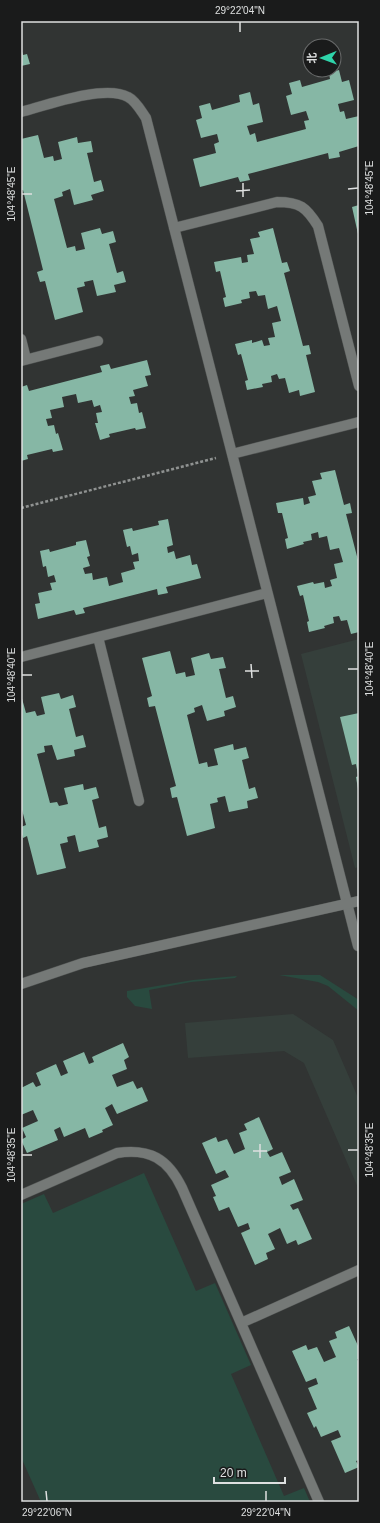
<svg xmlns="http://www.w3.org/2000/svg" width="380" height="1523" viewBox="0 0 380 1523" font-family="Helvetica,'Noto Sans SC',sans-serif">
  <rect width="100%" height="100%" fill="#313433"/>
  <path fill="#353f3b" d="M359,639V867L355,868L301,654Z
    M293,1014L333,1040L359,1100V1190L304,1063L284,1051L188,1058L185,1023Z"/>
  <path fill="#294a3f" d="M279,975H320L359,1000V1011L328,986L318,982Z
    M237,976L235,978L191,982L149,990L152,1009L135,1006L127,997V991L193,980Z
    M144,1173L196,1291L215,1283L251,1365L231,1374L284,1496L304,1488L310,1502H41L21,1457V1204L44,1194L53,1213Z"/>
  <path fill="#86b7a5" d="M21,48L23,55L27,54L30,64L21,66Z
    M339,70L342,82L349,80L354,100L338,104L340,112L344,111L346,119L359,116V146L339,152L340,157L329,159L328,153L248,174L250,180L240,182L238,177L200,187L193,159L216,153L214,144L219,142L217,134L201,138L196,120L202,118L199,106L210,103L212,110L240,102L239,95L250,92L253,105L259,103L263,122L247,126L250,135L255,133L257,142L306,129L304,121L309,120L306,111L291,115L286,96L292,94L289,83L300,80L302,87L330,79L329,73Z
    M38,135L44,158L53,156L54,161L62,159L58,142L77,137L78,143L91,141L93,152L87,153L94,182L101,180L104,191L91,195L93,200L74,205L70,189L62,192L63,196L54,199L67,248L75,246L76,251L85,249L81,233L100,228L102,234L113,231L116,242L109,244L117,273L123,271L126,282L114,285L116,292L97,296L93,280L84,282L85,286L77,288L83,312L55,320L45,281L40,282L37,272L43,270L23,190H21V139Z
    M359,205V233L358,234L352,207Z
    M273,228L282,263L287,262L290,271L284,273L303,346L309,345L311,354L306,355L315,392L300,396L299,390L289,393L285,378L279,379L277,374L271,376L272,382L262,384L263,387L247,390L245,381L248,380L241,354L238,355L235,344L252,340V343L262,340L264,346L270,345L268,338L275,337L272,323L281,321L277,306L268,309L265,295L258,296L256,291L249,292L250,298L241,300L242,303L225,307L223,298L226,297L220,271L216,272L214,262L241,257L242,263L248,262L247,255L254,254L250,239L260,237L258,232Z
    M147,360L151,375L145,376L148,386L133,390L135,396L129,397L131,404L137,403L139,413L142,412L146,428L136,430L135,428L109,434L110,437L100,440L95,423H98L96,413L102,412L100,405L94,407L92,400L78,403L76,394L62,397L64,407L50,410L52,418L46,419L48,426L54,425L56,434L58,433L63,450L53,452L52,449L27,455L28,459L21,461V387L27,385L29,391L102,372L100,366L109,364L111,369Z
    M335,470L344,505L350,503L352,513L346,514L359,564V632L351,634L347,620L341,621L339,616L333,617L334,623L324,626L325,628L309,632L307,622L309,621L303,595L300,596L297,586L313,582L314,584L324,582L325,588L332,586L330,580L337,578L334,564L343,562L339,548L330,550L327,536L319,538L318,532L311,534L312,540L303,542L304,544L287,549L285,539L288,538L282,513H278L276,503L303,498L304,505L310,503L308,497L316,495L312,481L322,479L320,473Z
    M168,519L173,545L167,547L168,553L174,551L176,559L190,555L192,565L197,564L201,578L166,587L168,593L158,595L157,589L83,608L85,613L76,615L74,610L38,619L35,604L40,603L38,593L52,590L50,583L56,582L54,575L48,577L46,566L43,567L40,551L49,549L50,552L76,545V542L86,540L90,556L87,557L90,566L83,568L85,574L92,573L93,580L107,577L109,586L123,582L121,573L135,569L133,562L139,561L138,553L132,555L130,546L127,547L123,530L132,528L133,531L159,525L158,521Z
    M170,651L176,674L185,672L186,677L195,675L191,658L209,653L211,659L223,657L226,668L219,669L226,698L233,696L236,707L224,711L225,716L207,721L202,705L194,708L195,712L187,715L199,764L207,762L208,767L218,765L214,749L233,744L234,750L246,747L249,758L242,760L249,789L255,787L258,798L247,801L248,808L229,812L225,796L217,798L218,802L210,804L215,828L187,836L177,797L172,798L170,788L176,786L155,706L149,707L147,698L152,696L142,658Z
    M59,693L61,699L73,695L76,707L69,709L76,737L83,735L86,747L74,750L75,756L57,760L52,745L44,746L45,752L37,754L50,803L57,802L59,806L68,804L64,788L83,784L84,790L96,787L99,798L92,800L99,828L106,826L108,837L97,840L99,847L79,852L75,835L67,837L68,842L60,844L66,868L37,875L27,836L23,838L21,831V827L26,825L21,806V695L26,713L35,711L37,716L45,714L41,697Z
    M359,713V775H358L356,764L352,765L340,717Z
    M359,776V789H358L356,777Z
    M123,1043L129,1057L124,1060L127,1069L112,1075L117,1087L133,1081L137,1089L142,1087L148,1101L117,1114L112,1104L105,1108L113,1125L102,1130L103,1132L89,1138L85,1128L64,1137L60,1127L54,1130L58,1140L27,1153L21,1140L26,1137L22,1128L38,1121L33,1110L21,1115V1088L33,1082L36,1087L41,1085L36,1073L56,1064L61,1076L68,1073L63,1061L84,1052L89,1064L94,1062L92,1057Z
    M259,1117L273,1149L267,1152L270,1157L282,1152L291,1172L279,1177L282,1185L294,1179L303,1200L290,1205L293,1210L298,1208L312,1239L298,1245L296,1240L287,1244L280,1228L268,1234L275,1249L266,1253L268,1259L255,1265L241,1233L250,1229L248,1223L238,1227L229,1207L219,1211L213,1197L216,1196L211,1185L229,1177L225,1170L216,1174L202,1143L216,1137L218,1142L227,1139L234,1154L245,1149L239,1133L247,1130L244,1124Z
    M349,1326L359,1348V1359H357L359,1363V1460L356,1461L359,1467L345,1473L331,1441L341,1437L338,1430L321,1437L316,1426L314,1428L307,1413L317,1409L308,1388L318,1384L316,1378L306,1382L292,1351L306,1345L308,1350L317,1347L324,1362L336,1357L329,1341L337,1338L335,1332Z"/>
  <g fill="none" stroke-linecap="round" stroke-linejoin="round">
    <defs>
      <path id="service" d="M21,112C47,105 105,84 128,97C136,101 141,111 146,118L358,946
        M174,228L277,202C300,202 306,207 318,226L359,386
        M21,339L26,359
        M21,361L98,341
        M232,454L359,422
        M98,637L139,801
        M21,657L267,593
        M21,1195L117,1153C150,1148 168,1159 182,1188L319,1502
        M241,1323L359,1270"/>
      <path id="minor" d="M21,984L83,963L359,901"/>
    </defs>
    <use href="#service" stroke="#505352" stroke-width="11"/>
    <use href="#minor" stroke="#505352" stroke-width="11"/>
    <path stroke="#8f9291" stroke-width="2.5" stroke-dasharray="3 2" stroke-linecap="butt" d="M21,508L216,458"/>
    <use href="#service" stroke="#757977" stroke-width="10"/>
    <use href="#minor" stroke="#757977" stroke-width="10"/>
  </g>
  <path fill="none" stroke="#dee0e0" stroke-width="1.5" d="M240,22V32M243,183V197M348,189L358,188M236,191L250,190M22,194H32M251,664L252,678M348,669H358M245,671H259M22,675H32M260,1144V1158M348,1150H358M253,1151H267M22,1155H32M46,1491L47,1501M266,1491V1501"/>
  <rect width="380" height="1523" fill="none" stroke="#1a1b1b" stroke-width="44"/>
  <g transform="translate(322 58) rotate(269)"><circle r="19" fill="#1a1b1b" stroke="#686a6a"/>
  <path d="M0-3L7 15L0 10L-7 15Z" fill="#2fd4aa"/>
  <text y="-6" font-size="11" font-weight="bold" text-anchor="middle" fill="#dee0e0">北</text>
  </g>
  <path d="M214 1477v6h71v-6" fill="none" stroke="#dee0e0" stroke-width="2"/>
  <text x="220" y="1477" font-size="12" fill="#dee0e0" stroke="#1a1b1b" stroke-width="3" paint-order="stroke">20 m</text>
  <rect x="22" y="22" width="336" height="1479" fill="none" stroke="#dee0e0" stroke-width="1.5"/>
  <g font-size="10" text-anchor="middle" fill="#dee0e0">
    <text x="240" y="14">29°22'04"N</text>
    <text transform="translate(369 188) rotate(-90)" y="4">104°48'45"E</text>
    <text transform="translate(11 194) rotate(-90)" y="4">104°48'45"E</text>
    <text transform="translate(369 669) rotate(-90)" y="4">104°48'40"E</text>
    <text transform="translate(11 675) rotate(-90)" y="4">104°48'40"E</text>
    <text transform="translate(369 1150) rotate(-90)" y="4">104°48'35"E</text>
    <text transform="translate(11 1155) rotate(-90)" y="4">104°48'35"E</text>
    <text x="47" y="1516">29°22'06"N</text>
    <text x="266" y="1516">29°22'04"N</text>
  </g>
</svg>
